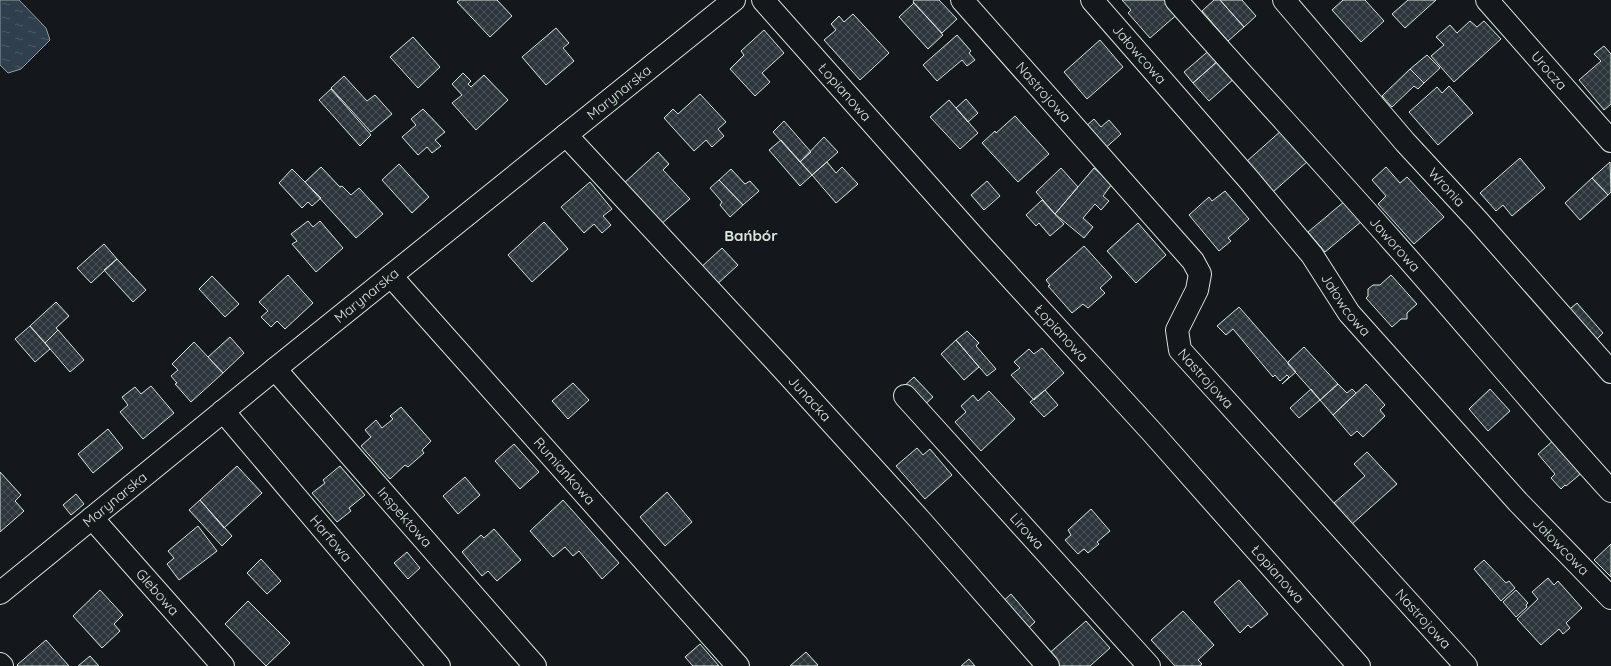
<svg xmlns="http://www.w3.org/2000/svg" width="1611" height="666" viewBox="0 0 1611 666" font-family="Quicksand,sans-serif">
  <defs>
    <pattern id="water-ripples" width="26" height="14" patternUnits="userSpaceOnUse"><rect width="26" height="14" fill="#2f3f4d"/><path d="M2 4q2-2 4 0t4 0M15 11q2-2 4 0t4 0" fill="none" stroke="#4c5b66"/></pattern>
    <pattern id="building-cross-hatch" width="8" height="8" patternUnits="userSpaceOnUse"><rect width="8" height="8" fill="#2c363c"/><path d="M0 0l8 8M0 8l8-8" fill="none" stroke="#4a5358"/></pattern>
  </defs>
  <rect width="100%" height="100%" fill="#14181c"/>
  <path fill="url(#water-ripples)" stroke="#939e99" d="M0,0H19L46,28L50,40L21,69L8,73L0,65Z"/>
  <path fill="url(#building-cross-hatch)" stroke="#d8e6dc" d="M460,0H497L512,16L490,37L457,2Z
    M914,0H939L957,19L942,33L913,2Z
    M1122,0H1169L1180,12L1150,38L1128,13L1131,10Z
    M1214,0H1220L1244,27L1228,41L1202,11Z
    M1220,0H1242L1256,16L1244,27Z
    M1343,0H1365L1384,21L1361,42L1332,10Z
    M1408,0H1436L1405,28L1392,14Z
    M914,3L943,35L928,49L899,17Z
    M853,14L889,53L860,80L824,40L836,30L831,24L839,16L844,22Z
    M1470,21L1477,27L1484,21L1501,39L1454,82L1431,56L1444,45L1436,37L1450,25L1457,33Z
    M556,28L569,43L563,48L574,61L546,85L522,57Z
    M764,30L784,53L762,73L770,82L755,96L730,69L744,55L741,51Z
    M957,35L971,51L969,53L975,60L967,66L962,60L937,81L923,65Z
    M413,37L440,67L418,88L390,57Z
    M1100,40L1123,67L1087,99L1064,72Z
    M1604,46L1611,54V104L1604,110L1579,80L1601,61L1594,54Z
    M1212,48L1220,59L1193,83L1184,72Z
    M1427,55L1440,68L1424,83L1410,69Z
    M1220,59L1236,77L1209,101L1193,83Z
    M1410,69L1424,83L1418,89L1414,86L1392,107L1382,96Z
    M463,73L471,81L468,84L471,87L484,75L508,100L476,130L452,103L462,95L452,84Z
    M344,76L367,101L375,95L392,114L371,132L331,88Z
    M1449,86L1473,113L1438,145L1409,112L1437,87L1442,93Z
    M331,89L371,135L360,146L319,100Z
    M700,94L726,122L718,129L724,136L712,147L706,140L694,151L664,118L673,109L678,114Z
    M966,99L978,113L968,122L956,108Z
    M949,100L978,133L960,149L930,117Z
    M423,109L445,132L435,140L441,146L432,153L427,147L418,155L402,137L416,125L411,119Z
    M1015,116L1049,154L1018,182L982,143L995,131L996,133Z
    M1094,119L1101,127L1109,120L1121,134L1102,151L1083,129Z
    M784,121L811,152L800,162L773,132Z
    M1282,130L1309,160L1273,192L1246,162Z
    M824,137L838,152L812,175L800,162Z
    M781,140L812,175L800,186L769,150Z
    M658,152L669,164L663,170L690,199L660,225L623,184Z
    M1520,158L1545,188L1512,216L1503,205L1496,211L1480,193Z
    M827,162L836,173L842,167L858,184L836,203L812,175Z
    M1610,162L1611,192L1608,195L1592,178Z
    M399,164L429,197L412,213L382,180Z
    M321,167L340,187L342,186L351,195L359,188L383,214L356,238L305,182Z
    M1386,167L1400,183L1407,177L1444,217L1414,244L1378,204L1386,196L1372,180Z
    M1061,168L1078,187L1055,214L1036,192Z
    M1094,168L1112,184L1103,196L1109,201L1101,210L1095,204L1083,218L1093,227L1084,238L1055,214Z
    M292,169L321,198L312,206L308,202L302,208L279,183Z
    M731,169L745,184L750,181L759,191L743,205L719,180Z
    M1592,178L1608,195L1580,220L1565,203Z
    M719,180L743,205L730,217L720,205L722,202L710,188Z
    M987,181L1000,196L984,210L971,195Z
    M590,182L612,209L603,216L611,225L602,233L594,224L584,233L561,207Z
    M1225,191L1249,219L1228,238L1231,241L1219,251L1189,215L1209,197L1212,201Z
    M1042,200L1064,224L1050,236L1039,223L1036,226L1026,215Z
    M1345,201L1362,221L1325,252L1308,232Z
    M308,221L313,227L320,221L343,248L316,272L292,244L297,241L291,234Z
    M544,222L568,249L532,282L508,255Z
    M1138,223L1166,255L1136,283L1107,251Z
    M104,244L117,259L91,283L77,268Z
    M1084,246L1112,277L1100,288L1105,293L1088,308L1083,304L1072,313L1048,286L1050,285L1046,280Z
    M722,248L738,265L714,287L698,270Z
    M117,259L146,290L133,302L104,270Z
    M288,275L313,303L285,329L277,321L271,327L261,317L268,311L259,302Z
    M1391,275L1417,304L1407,313V319H1401L1392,327L1366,298L1368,296V289L1373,285H1380Z
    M212,276L239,304L225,317L199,289Z
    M56,302L69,316L56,328L58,330L45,343L30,326Z
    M1577,303L1603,333L1593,343L1566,312Z
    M1239,307L1296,372L1282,384L1289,377L1287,375L1280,381L1275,375L1273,377L1233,329L1226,335L1217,326Z
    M30,326L50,349L35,362L15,339Z
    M58,330L84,360L70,372L45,343Z
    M967,331L979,343L976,346L996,369L987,376L956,340Z
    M230,337L244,353L223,373L208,357Z
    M956,340L979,367L964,380L941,354Z
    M194,342L223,373L191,402L175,384L177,383L171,376L178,370L172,364Z
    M1304,347L1338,384L1320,400L1288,364V362Z
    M1042,348L1064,373L1034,400L1011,375L1020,368L1014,362L1029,349L1034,354Z
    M914,377L933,397L920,409L901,389Z
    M573,383L589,400L568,419L552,401Z
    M1338,384L1347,393L1352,389L1356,393L1333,415L1320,400Z
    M1366,384L1385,405L1380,410L1385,416L1363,437L1357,431L1351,436L1333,415Z
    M151,386L174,413L143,439L120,412L128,405L122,397L135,387L141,394Z
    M1311,389L1320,400L1299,418L1290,408Z
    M1490,389L1510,411L1488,431L1469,409Z
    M1045,390L1058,405L1044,417L1030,402Z
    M989,391L1015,419L981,451L955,422L966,412L961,406L973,395L978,401Z
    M401,407L431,441L422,450L424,453L408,467L405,465L390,479L361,446L371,437L365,430L376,420L382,428L393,419L390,416Z
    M108,429L123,448L93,473L78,454Z
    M1555,439L1584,471L1566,486L1565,485L1561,489L1551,478L1555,474L1538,454Z
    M514,444L539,472L520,489L495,461Z
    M917,448L923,455L930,449L952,475L925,499L896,466Z
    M1367,452L1397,484L1352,524L1334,503L1365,476L1354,464Z
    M237,466L262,493L224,528L200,500Z
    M340,466L365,495L349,508L351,511L337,522L312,493L325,483L323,480Z
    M0,472L21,495L15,501L24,511L0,532Z
    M465,477L480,495L458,514L443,496Z
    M667,492L692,522L665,546L640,517Z
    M76,494L84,504L71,515L63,505Z
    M200,500L232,536L222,546L189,510Z
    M563,500L619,563L602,579L579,551L573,556L565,547L553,557L530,531Z
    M1091,509L1110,531L1097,542L1099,544L1088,553L1084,549L1078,554L1065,540L1071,535L1068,530Z
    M198,526L217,551L179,580L167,564L174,558L168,551Z
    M494,529L521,560L497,581L488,571L482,576L462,552L481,535L484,538Z
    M1611,544V577L1594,560Z
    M407,552L420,568L408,579L394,563Z
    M261,559L281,581L267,594L247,573Z
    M1484,560L1506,583L1509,581L1515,588L1501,601L1474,569Z
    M1548,578L1554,585L1558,581L1582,608L1566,623L1570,628L1563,634L1559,629L1541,645L1517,619L1538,599L1532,592Z
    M1239,580L1268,614L1251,628L1248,625L1240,633L1214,602Z
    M100,590L123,615L114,624L120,631L102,648L73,616Z
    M1516,590L1528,603L1526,605L1527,607L1516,617L1503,602Z
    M1011,594L1035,622L1023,633L999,605Z
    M248,601L290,643L266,666L225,624Z
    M1183,611L1214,645L1198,660L1202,664L1200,666H1175L1151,640Z
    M1086,621L1110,648L1090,666H1055L1046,656Z
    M46,640L69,666H18L17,665Z
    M700,644L719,666H693L685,657Z
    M806,652L818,665L816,666H790Z
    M90,656L99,666H78Z
    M969,659L975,666H961Z"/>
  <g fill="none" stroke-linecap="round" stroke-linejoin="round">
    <defs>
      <g id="minor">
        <path id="s1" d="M763,0L979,243L1151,431L1359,666"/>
        <path id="s2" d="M962,0L1193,261L1200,274L1197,290L1177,330L1180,350L1466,666"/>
        <path id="s3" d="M1092,0L1250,181L1312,255L1349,313L1518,502L1611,598"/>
        <path id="s4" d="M1176,0C1248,82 1322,161 1394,243C1467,325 1537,410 1611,491"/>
        <path id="s5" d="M1284,0L1405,142L1478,221L1611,372"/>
        <path id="s6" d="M1487,0L1611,141"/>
        <path id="s7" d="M566,135L782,368L920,520L1048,666"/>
        <path id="s8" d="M391,276L738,666"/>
        <path id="s9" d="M275,369L535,666"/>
        <path id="s10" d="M905,396L1149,666"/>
        <path id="s11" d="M223,411L439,666"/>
        <path id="s12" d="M92,518L223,666"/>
        <path id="s13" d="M0,593L275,369L734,0"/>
        <path d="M0,664L2,666"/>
      </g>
    </defs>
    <use href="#minor" stroke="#d8e6dc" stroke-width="24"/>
    <use href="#minor" stroke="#14181c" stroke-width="22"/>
  </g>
  <g text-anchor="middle" stroke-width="3" stroke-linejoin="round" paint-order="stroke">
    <g font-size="14" fill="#d8e6dc" stroke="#14181c">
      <text dy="5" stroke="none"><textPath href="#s3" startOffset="72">Jałowcowa</textPath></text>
      <text dy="5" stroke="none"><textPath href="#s6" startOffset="94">Urocza</textPath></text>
      <text dy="5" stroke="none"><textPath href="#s1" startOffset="123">Łopianowa</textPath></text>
      <text dy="5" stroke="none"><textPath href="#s2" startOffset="123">Nastrojowa</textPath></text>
      <text dy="5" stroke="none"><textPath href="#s13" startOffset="796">Marynarska</textPath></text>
      <text dy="5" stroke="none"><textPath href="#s5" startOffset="248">Wronia</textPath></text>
      <text dy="5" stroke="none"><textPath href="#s4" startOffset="328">Jaworowa</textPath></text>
      <text dy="5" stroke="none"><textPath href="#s13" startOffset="472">Marynarska</textPath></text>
      <text dy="5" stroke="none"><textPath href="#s3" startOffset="397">Jałowcowa</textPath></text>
      <text dy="5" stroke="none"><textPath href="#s1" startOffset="447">Łopianowa</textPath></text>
      <text dy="5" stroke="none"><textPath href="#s2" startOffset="483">Nastrojowa</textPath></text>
      <text dy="5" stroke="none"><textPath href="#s7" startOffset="359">Junacka</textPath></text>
      <text dy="5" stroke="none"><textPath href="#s8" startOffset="261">Rumiankowa</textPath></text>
      <text dy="5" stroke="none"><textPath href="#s13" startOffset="148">Marynarska</textPath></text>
      <text dy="5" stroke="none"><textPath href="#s9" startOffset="197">Inspektowa</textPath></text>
      <text dy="5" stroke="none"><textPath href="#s10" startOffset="182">Lirowa</textPath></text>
      <text dy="5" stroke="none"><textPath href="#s11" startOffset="167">Harfowa</textPath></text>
      <text dy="5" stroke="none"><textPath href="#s3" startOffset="721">Jałowcowa</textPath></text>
      <text dy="5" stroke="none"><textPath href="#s1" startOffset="771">Łopianowa</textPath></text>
      <text dy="5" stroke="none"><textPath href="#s12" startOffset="99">Glebowa</textPath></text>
      <text dy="5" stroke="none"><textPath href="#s2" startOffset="807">Nastrojowa</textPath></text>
    </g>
    <g font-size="15" font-weight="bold" fill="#d8e6dc" stroke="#14181c">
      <text x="751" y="241">Bańbór</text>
    </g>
  </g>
</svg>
